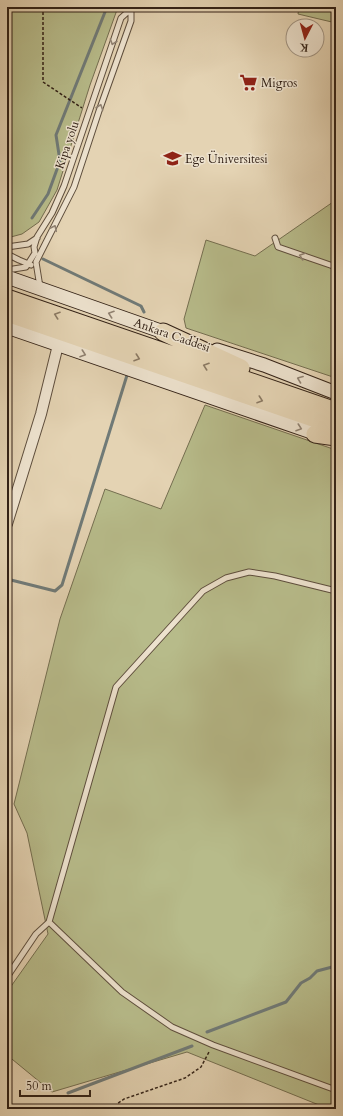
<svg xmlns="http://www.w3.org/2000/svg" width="343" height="1116" viewBox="0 0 343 1116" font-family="Cardo,serif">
  <rect width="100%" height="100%" fill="#e4d3b3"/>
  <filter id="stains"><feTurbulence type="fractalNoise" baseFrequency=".005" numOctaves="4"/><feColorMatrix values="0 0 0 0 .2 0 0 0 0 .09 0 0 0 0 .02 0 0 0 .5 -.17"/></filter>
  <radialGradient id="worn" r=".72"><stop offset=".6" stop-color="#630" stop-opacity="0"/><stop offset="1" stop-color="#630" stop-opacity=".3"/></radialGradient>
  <path fill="#b7bb8a" stroke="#746e50" d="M7,7H118L90,85L57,190L39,222L22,234L7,238Z
    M299,7H335L336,8V23L298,14Z
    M333,202L336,203V378L186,328L184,319L206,240L255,256Z
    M205,405L336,450V1109H329L187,1052L52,1092L7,1055V992L48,934L27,833L14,804L60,619L105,489L161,509Z"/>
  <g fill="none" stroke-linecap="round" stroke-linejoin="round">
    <path stroke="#707a77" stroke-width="3" d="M32,218L48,194L60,161L56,135L107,7
      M43,259L141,306L144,312
      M7,579L55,591L62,585L128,372
      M207,1032L286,1002L301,983L310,978L317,971L336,966
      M68,1093L192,1046"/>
    <defs>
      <path id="lane" d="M275,238L278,247L336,267
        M7,247L28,244L37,238
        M7,254L19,260L31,265
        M7,270L26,267L35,253L34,247L37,237L52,213L64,186L121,18L131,9
        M40,287L36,262L74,187L99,111L131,21V7
        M49,922L122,992L172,1027L213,1045L336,1090
        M7,977L36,934L49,922L116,687L203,591L226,578L249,572L275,576L336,591"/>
      <path id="street" d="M7,524L41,414L58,345"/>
      <path id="secondary" d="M7,277L172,335
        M7,327L323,436
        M217,350L264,365L336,393"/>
      <path id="highway" d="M7,298L336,411
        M7,313L336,426
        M163,332L241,368
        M315,434L336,437"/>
    </defs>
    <use href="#lane" stroke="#5e4e3d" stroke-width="7"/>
    <use href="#street" stroke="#5e4e3d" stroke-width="12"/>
    <use href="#secondary" stroke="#322116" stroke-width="15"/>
    <use href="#highway" stroke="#322116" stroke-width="19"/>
    <path stroke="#322116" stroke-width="1.5" stroke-dasharray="3 2" stroke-linecap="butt" d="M43,7V82L82,108
      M62,1109L77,1107L87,1109
      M110,1109L124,1099L185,1078L201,1067L209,1052"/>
    <use href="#lane" stroke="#ede2ce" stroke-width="5"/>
    <use href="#street" stroke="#ede2ce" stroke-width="10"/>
    <use href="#secondary" stroke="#ede2ce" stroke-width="13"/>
    <use href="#highway" stroke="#e4d3b3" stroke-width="17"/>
  </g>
  <defs><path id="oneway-chevron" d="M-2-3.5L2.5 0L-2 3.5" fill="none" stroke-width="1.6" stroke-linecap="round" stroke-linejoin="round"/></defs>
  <g stroke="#908272">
    <use href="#oneway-chevron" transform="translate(113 42) rotate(109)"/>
    <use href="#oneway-chevron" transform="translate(100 107) rotate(-71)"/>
    <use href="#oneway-chevron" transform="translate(54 228) rotate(-64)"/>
    <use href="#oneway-chevron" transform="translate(302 256) rotate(-161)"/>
    <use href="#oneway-chevron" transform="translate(111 314) rotate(-161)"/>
    <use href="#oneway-chevron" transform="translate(83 354) rotate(19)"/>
    <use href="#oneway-chevron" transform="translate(300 379) rotate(-159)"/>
    <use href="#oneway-chevron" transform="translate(299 428) rotate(19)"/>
  </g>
  <g stroke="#8b7a64">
    <use href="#oneway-chevron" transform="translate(57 315) rotate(-161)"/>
    <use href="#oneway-chevron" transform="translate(137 358) rotate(19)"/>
    <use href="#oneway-chevron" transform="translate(206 366) rotate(-161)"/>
    <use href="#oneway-chevron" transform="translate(260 400) rotate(19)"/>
  </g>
  <defs>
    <symbol id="supermarket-bare" viewBox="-9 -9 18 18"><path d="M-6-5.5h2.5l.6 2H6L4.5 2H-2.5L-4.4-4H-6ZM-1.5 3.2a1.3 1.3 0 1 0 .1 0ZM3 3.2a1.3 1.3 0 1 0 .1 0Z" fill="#8f2418" stroke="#ede2ce" stroke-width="2.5" paint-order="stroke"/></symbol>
    <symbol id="university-bare" viewBox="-9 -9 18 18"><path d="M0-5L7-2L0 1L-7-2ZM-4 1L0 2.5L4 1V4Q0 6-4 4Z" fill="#8f2418" stroke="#ede2ce" stroke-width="2.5" paint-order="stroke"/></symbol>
  </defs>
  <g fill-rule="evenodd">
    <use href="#supermarket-bare" x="236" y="70" width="25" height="25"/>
    <use href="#university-bare" x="160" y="146" width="25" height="25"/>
  </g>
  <g text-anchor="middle" stroke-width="3" stroke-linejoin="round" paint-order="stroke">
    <g font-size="12" fill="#322116" stroke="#ede2ce" text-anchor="start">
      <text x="261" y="87">Migros</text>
      <text x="185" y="163">Ege Üniversitesi</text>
    </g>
    <g font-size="12" fill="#322116" stroke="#ede2ce">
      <text transform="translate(67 145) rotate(-71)" y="4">Kipa yolu</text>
      <text transform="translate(172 335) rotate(19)" y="4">Ankara Caddesi</text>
    </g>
  </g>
  <rect width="343" height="1116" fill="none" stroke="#e4d3b3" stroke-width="24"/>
  <rect x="8" y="8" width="327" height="1100" fill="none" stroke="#322116" stroke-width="2"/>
  <rect x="12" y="12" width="319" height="1092" fill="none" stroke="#322116"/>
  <g transform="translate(305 38) rotate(186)"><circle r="19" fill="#ede2ce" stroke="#a29584"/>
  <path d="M0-3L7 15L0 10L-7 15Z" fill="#8f2418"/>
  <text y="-6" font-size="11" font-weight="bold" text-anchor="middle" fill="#322116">K</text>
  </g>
  <path d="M20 1090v6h70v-6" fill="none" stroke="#322116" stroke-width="2"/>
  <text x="26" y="1090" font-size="12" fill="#322116" stroke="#ede2ce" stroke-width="3" paint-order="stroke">50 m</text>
  <rect width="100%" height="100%" filter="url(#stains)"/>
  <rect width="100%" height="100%" fill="url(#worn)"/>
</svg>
